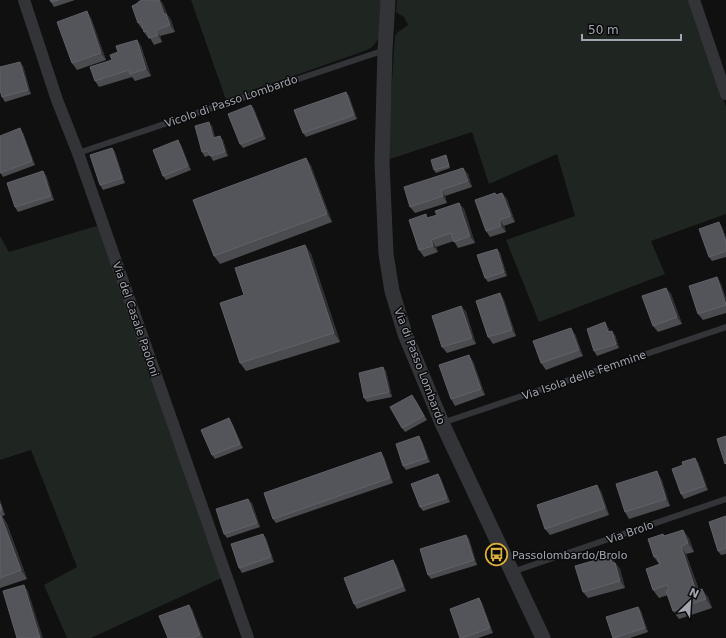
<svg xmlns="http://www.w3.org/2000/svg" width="726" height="638" viewBox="0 0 726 638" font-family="'DejaVu Sans',sans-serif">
  <rect width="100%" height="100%" fill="#101011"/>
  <path fill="#1f2520" d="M191,0H385L381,36L372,47L367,50L226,100Z
    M397,0H689L726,107V214L651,241L665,274L539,322L506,240L575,216L557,154L489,184L472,132L387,160L395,36L398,32L408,25L404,17L396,12Z
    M103,224L226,576L91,638H67L44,585L77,567L31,450L0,460V236L9,252Z"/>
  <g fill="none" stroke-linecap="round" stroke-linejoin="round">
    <path stroke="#333438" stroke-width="6" d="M78,153L385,50
      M442,423L726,327
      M512,572L726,499"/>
    <path stroke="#333438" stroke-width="12" d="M24,0L57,100L78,153L248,638
      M694,0L726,94"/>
    <path stroke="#333438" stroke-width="15" d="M388,0L385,50L382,162L386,254L392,291L405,334L442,423L543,638"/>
  </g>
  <path fill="#4b4c50" d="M50,0H75L54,7L51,2Z
    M142,0H160L163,4L167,14L171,20L175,32L160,36L162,42L154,45L150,38L149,39L144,32L143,29H142L138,23V3Z
    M91,18L106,60L77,70L72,63Z
    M137,40L141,46L151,76L135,81L132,77L99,87L95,81L118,52Z
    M23,66L31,94L5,102L2,97Z
    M346,92L349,96L357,119L306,137L303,133Z
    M251,105L254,109L266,139L243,148L240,144Z
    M212,126L215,137L223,140L228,156L213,161L210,155L205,157L202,152Z
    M23,133L35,165L3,177L0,172Z
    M181,145L191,170L166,180L163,176Z
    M112,148L115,152L125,183L103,190L100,185Z
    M306,158L311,166L332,222L220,264L214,256Z
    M447,158L450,168L436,173L434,170Z
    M463,168L468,174L472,187L445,196L447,203L415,213L410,207Z
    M46,175L54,200L18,212L15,207Z
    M502,193L507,199L515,222L504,226L506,232L490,237L486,231L496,195Z
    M459,203L464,209L475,243L458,248L454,241L436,247L438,252L424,257L419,250L428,218L437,215Z
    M722,227L726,238V257L712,261L709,257Z
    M305,245L311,254L340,342L246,371L240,363L244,295Z
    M497,249L500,253L507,276L488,282L485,278Z
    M717,277L721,284L726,299V313L703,320L698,314Z
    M666,288L671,294L682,324L658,332L653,326Z
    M500,293L504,300L516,336L493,344L488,337Z
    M461,306L466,312L476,344L447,353L442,347Z
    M608,327L610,332L615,335L619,348L597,356L594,351Z
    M575,334L583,356L546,370L541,363Z
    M473,361L485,395L455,406L451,399Z
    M383,367L386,371L392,397L367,402L364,398Z
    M415,399L427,420L405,432L402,428Z
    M232,423L243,448L215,459L212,455Z
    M422,441L430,462L406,470L403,466Z
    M384,457L393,483L276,523L273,519Z
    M698,462L708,490L684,499L681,494Z
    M438,474L441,479L450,502L423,511L420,507Z
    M661,478L670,506L629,519L625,512Z
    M601,491L609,515L550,535L545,529Z
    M0,500L5,515L2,516L7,524L27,579L0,588Z
    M252,503L260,527L227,538L224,534Z
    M726,516V554L721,555L718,551Z
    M663,534L665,536L689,538L694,552L686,554L699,590L708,597L712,608L679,619L673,611L668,595L659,598L653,590L659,564L654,557Z
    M466,535L469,539L477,565L431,579L428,575Z
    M266,538L274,562L242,573L239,568Z
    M610,556L620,569L625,588L588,598L583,592Z
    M396,564L406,591L357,609L354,604Z
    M479,598L482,603L493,633L478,638H460Z
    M638,607L641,611L648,632L630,638H613Z
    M192,609L203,638H168Z"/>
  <path fill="#2f3033" d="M159,0H160L163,4L167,14L171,20L175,32L170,25L164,14Z
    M87,11L91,18L106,60L101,53Z
    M156,30L160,36L162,42L158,35Z
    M137,40L141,46L151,76L146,69Z
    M20,62L23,66L31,94L28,90Z
    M346,92L349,96L357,119L354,115Z
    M251,105L254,109L266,139L263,135Z
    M209,122L212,126L216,142L213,138Z
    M20,128L23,133L35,165L32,161Z
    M220,136L223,140L228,156L225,152Z
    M178,140L181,145L191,170L188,166Z
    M112,148L115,152L125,183L122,178Z
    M306,158L311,166L332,222L327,214Z
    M463,168L468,174L472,187L468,181Z
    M43,171L46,175L54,200L51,196Z
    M441,190L445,196L447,203L443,196Z
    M502,193L507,199L515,222L511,216Z
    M459,203L464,209L475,243L470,236Z
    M499,220L504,226L506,232L501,226Z
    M719,222L722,227L726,238V242Z
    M431,240L436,247L438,252L433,246Z
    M305,245L311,254L340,342L334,333Z
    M497,249L500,253L507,276L504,272Z
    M717,277L721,284L726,299V305Z
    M666,288L671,294L682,324L677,317Z
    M500,293L504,300L516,336L512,330Z
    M461,306L466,312L476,344L472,338Z
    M605,322L608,327L611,336L608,332Z
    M571,328L575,334L583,356L579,350Z
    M612,331L615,335L619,348L616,344Z
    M469,355L473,361L485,395L481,389Z
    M383,367L386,371L392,397L389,392Z
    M229,418L232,423L243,448L240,444Z
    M419,436L422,441L430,462L427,458Z
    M381,452L384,457L393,483L390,478Z
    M695,458L698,462L708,490L705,486Z
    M657,471L661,478L670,506L666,499Z
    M438,474L441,479L450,502L447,498Z
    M597,485L601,491L609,515L605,508Z
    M248,499L252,503L260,527L257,523Z
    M0,500L5,515L2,510L0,504Z
    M1,516L7,524L27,579L21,570Z
    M683,530L689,538L694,552L688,543Z
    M263,534L266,538L274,562L271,557Z
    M466,535L469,539L477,565L474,560Z
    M681,546L686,554L702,599L696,591Z
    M610,556L614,562L617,570L612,563Z
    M393,560L396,564L406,591L403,586Z
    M615,563L620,569L625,588L620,581Z
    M24,585L28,591L43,638H40Z
    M702,589L708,597L712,608L706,599Z
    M479,598L482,603L493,633L490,628Z
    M189,605L192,609L203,638L200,635Z
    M638,607L641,611L648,632L645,628Z"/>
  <path fill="#54555b" stroke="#606268" d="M50,0H59L51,2Z
    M142,0H159L164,14H166L170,25L156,30L158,35L149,38L147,31L144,32L141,22L138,23L132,6L138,3V2Z
    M87,11L101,53L72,63L57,22Z
    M137,40L146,69L130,74L129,70L95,81L90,67L112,60L110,55L118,52L116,46Z
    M20,62L28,90L2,97L0,90V67Z
    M346,92L354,115L303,133L294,110Z
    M251,105L263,135L240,144L228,114Z
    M209,122L213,138L220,136L225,152L210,156L208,151L202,152L195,126Z
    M20,128L32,161L0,173V136Z
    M178,140L188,166L163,176L153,150Z
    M112,148L122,178L100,185L90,155Z
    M446,155L449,166L434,170L431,160Z
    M306,158L327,214L214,256L193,200Z
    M463,168L468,181L441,190L443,196L410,207L404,187Z
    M43,171L51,196L15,207L7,183Z
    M495,193L496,195L502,193L511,216L499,220L501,226L486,231L475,200Z
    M459,203L470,236L454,242L451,233L431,240L433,246L419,250L409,220L426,214L427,218L437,215L435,211Z
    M719,222L726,242V251L709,257L699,229Z
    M305,245L334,333L240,363L220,303L244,295L235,268Z
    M497,249L504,272L485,278L477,255Z
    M717,277L726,305L698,314L689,286Z
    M666,288L677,317L653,326L642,296Z
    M500,293L512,330L488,337L476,301Z
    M461,306L472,338L442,347L432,316Z
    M605,322L608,332L612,331L616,344L594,351L587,329Z
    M571,328L579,350L541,363L533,341Z
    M469,355L481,389L451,399L439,365Z
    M383,367L389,392L364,398L359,373Z
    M412,395L424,416L402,428L390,407Z
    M229,418L240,444L212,455L201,430Z
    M419,436L427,458L403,466L396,444Z
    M726,436V463L725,464L717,439Z
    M381,452L390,478L273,519L264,493Z
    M695,458L705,486L681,494L672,469L683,465L682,462Z
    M657,471L666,499L625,512L616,484Z
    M438,474L447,498L420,507L411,484Z
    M597,485L605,508L545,529L537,505Z
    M248,499L257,523L224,534L216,509Z
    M0,504L2,510L0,511Z
    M0,516H1L21,570L0,578Z
    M726,516V548L718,551L709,522Z
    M683,530L688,543L681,546L696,591L702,589L706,599L673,611L666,591L669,590L667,585L653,590L646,569L660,564L657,556L654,557L648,539L663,534L664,536Z
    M263,534L271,557L239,568L231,544Z
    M466,535L474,560L428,575L420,549Z
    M610,556L612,563H615L620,581L583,592L575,566Z
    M393,560L403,586L354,604L344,578Z
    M24,585L40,638H17L3,591Z
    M479,598L490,628L462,638H460L450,609Z
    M189,605L200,635L192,638H168L159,616Z
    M638,607L645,628L613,638L606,617Z"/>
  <defs>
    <symbol id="bus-ring" viewBox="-11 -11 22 22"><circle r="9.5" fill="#0b0b0c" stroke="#ddb03c" stroke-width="1.5"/><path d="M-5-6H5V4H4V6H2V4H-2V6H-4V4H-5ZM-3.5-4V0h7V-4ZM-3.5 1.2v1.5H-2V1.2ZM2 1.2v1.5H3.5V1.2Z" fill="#ddb03c"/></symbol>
  </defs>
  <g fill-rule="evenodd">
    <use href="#bus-ring" x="484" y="542" width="25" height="25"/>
  </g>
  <g text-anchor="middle" stroke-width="3" stroke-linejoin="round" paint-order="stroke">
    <g font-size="11" fill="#a2a6b0" stroke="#0b0b0c">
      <text transform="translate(231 101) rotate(-19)" y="4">Vicolo di Passo Lombardo</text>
      <text transform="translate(136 319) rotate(71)" y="4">Via del Casale Paoloni</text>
      <text transform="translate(420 366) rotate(69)" y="4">Via di Passo Lombardo</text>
      <text transform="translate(584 375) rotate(-19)" y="4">Via Isola delle Femmine</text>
      <text transform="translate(630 532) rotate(-19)" y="4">Via Brolo</text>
    </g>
    <g font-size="11" fill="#a2a6b0" stroke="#0b0b0c" text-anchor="start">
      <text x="512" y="559">Passolombardo/Brolo</text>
    </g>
  </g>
  <g transform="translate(690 602) rotate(25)" stroke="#0b0b0c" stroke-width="3" paint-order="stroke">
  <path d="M0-3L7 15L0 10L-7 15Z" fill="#a2a6b0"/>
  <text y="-6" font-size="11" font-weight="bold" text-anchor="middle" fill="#a2a6b0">N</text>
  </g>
  <path d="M582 34v6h99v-6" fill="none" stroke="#a2a6b0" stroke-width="2"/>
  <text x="588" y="34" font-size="12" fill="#a2a6b0" stroke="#0b0b0c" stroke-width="3" paint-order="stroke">50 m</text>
</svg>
